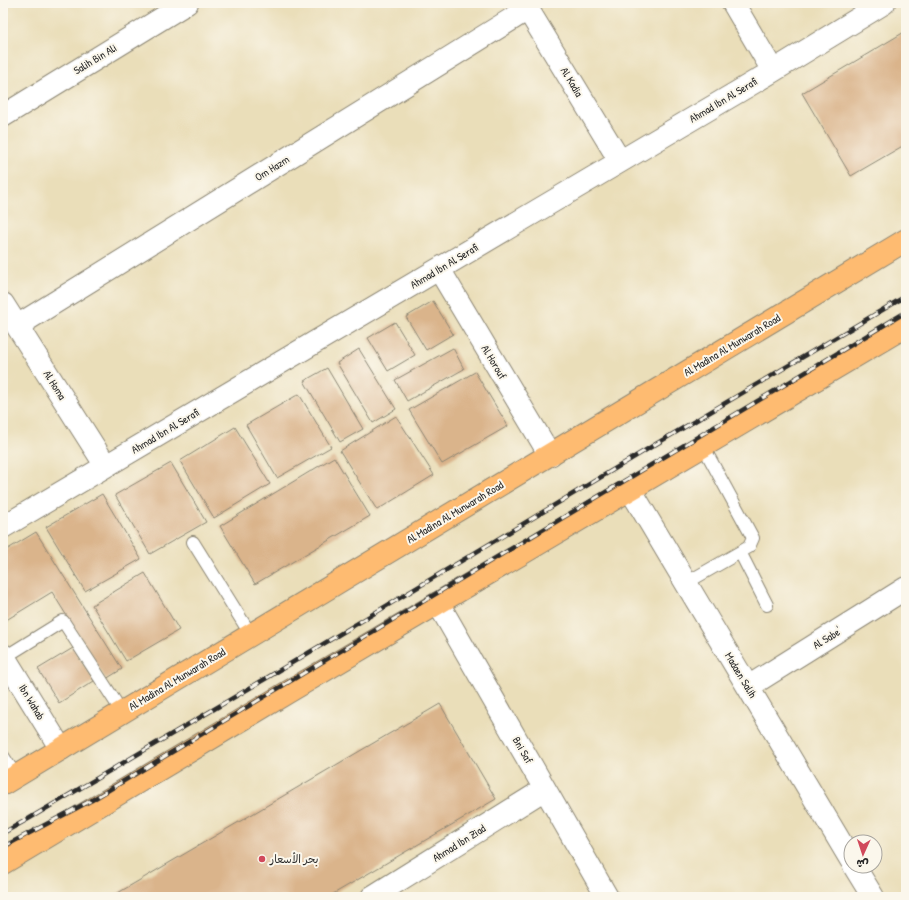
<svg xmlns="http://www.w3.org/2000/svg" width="909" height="900" viewBox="0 0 909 900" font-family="'Patrick Hand','Playpen Sans Arabic',sans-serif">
  <rect width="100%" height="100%" fill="#fbf7ec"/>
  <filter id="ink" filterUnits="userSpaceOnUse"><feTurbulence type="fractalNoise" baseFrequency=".025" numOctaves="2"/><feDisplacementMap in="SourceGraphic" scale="8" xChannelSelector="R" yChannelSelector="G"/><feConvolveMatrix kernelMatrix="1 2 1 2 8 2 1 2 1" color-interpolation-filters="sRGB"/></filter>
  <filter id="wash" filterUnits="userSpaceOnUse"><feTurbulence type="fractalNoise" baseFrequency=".012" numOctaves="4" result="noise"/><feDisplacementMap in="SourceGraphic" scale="16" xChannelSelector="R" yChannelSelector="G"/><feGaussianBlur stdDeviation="0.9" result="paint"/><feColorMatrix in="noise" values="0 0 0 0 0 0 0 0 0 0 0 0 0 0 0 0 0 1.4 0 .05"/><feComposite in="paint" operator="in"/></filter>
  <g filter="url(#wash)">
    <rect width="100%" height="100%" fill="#eadeb9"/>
    <g id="blocks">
      <path fill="#dab48b" d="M906,31V144L851,176L802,93Z
        M433,301L453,334L426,350L406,317Z
        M395,322L415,355L388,371L368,338Z
        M453,348L464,369L407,401L395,380Z
        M359,349L396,409L373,423L337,363Z
        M327,368L363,429L340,442L304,381Z
        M475,372L508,426L442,464L409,410Z
        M299,394L331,447L277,478L246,425Z
        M396,416L434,475L377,510L340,451Z
        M235,427L270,484L214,518L180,461Z
        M334,457L370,516L255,584L220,526Z
        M171,463L206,522L150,554L115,495Z
        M102,494L141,559L85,591L46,527Z
        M36,532L122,669L106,679L52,592L3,622V552Z
        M145,573L179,630L126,661L92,605Z
        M73,648L94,681L59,703L38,669Z
        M440,704L496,799L328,897H111Z"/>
    </g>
  </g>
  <g filter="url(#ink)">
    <use href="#blocks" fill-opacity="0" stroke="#8a8472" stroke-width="1"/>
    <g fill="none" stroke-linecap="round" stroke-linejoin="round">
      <defs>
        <path id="service" d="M193,542L251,635
          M740,552L767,605
          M686,583L749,547L753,538L703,446
          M5,657L63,621L122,712
          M3,756L16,776"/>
        <path id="minor" d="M524,3L620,161
          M733,3L773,71
          M3,116L187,3
          M439,269L550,455
          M3,304L106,466
          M17,326L528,9
          M630,489L851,860
          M3,527L773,71L884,3
          M438,603L607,897
          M3,655L61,749
          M748,687L906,588
          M854,866L873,897
          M372,897L545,789"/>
        <path id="primary" d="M3,784L906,240
          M3,863L288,692L906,326"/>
      </defs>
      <use href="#service" stroke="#8a8472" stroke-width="14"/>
      <use href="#minor" stroke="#8a8472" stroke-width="24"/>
      <use href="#primary" stroke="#8a8472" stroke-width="24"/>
      <use href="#service" stroke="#fff" stroke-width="12"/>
      <use href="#minor" stroke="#fff" stroke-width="22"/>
      <use href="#primary" stroke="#febb71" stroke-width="22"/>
      <defs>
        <path id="rail" d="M3,833L30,818L143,751L265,679L656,444L906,296
          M3,847L92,800L906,312"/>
      </defs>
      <use href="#rail" stroke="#2b2b2b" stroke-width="4.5"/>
      <use href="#rail" stroke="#fbf7ec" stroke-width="3" stroke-dasharray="9" stroke-linecap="butt"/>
    </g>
  </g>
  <circle fill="#d1495b" stroke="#fbf7ec" stroke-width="1.5" cx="262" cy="859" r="4"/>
  <g text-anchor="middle" stroke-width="4" stroke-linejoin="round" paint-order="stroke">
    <g font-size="11" fill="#2b2b2b" stroke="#fbf7ec">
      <text transform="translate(95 59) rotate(-31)" y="4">Salih Bin Ali</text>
      <text transform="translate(572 82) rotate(59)" y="4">Al Kadia</text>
      <text transform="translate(723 100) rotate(-31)" y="4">Ahmad Ibn Al Serafi</text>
      <text transform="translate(272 168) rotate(-32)" y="4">Om Hazm</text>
      <text transform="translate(444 266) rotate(-31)" y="4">Ahmad Ibn Al Serafi</text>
      <text transform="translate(732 345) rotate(-31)" y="4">Al Madina Al Munwarah Road</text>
      <text transform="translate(494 362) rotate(59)" y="4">Al Horouf</text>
      <text transform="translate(55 385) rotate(58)" y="4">Al Homa</text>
      <text transform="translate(165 431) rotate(-31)" y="4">Ahmad Ibn Al Serafi</text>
      <text transform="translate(455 512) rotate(-31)" y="4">Al Madina Al Munwarah Road</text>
      <text transform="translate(827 638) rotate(-32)" y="4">Al Sabe'</text>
      <text transform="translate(741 675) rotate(59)" y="4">Madaen Salih</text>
      <text transform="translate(177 679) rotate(-31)" y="4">Al Madina Al Munwarah Road</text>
      <text transform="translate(32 702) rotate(59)" y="4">Ibn Wahab</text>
      <text transform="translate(523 750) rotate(60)" y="4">Bni Saf</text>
      <text transform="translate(459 843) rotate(-32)" y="4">Ahmad Ibn Ziad</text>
    </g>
    <g font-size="11" fill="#2b2b2b" stroke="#fbf7ec" text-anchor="start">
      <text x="270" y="863">بحر الأسعار</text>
    </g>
  </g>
  <rect width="909" height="900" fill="none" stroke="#fbf7ec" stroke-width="16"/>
  <g transform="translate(863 854) rotate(183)"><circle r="19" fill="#fbf7ec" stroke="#a8a59f"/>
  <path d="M0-3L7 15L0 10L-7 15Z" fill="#d1495b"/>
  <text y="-6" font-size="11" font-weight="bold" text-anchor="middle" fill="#2b2b2b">ش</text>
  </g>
</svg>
